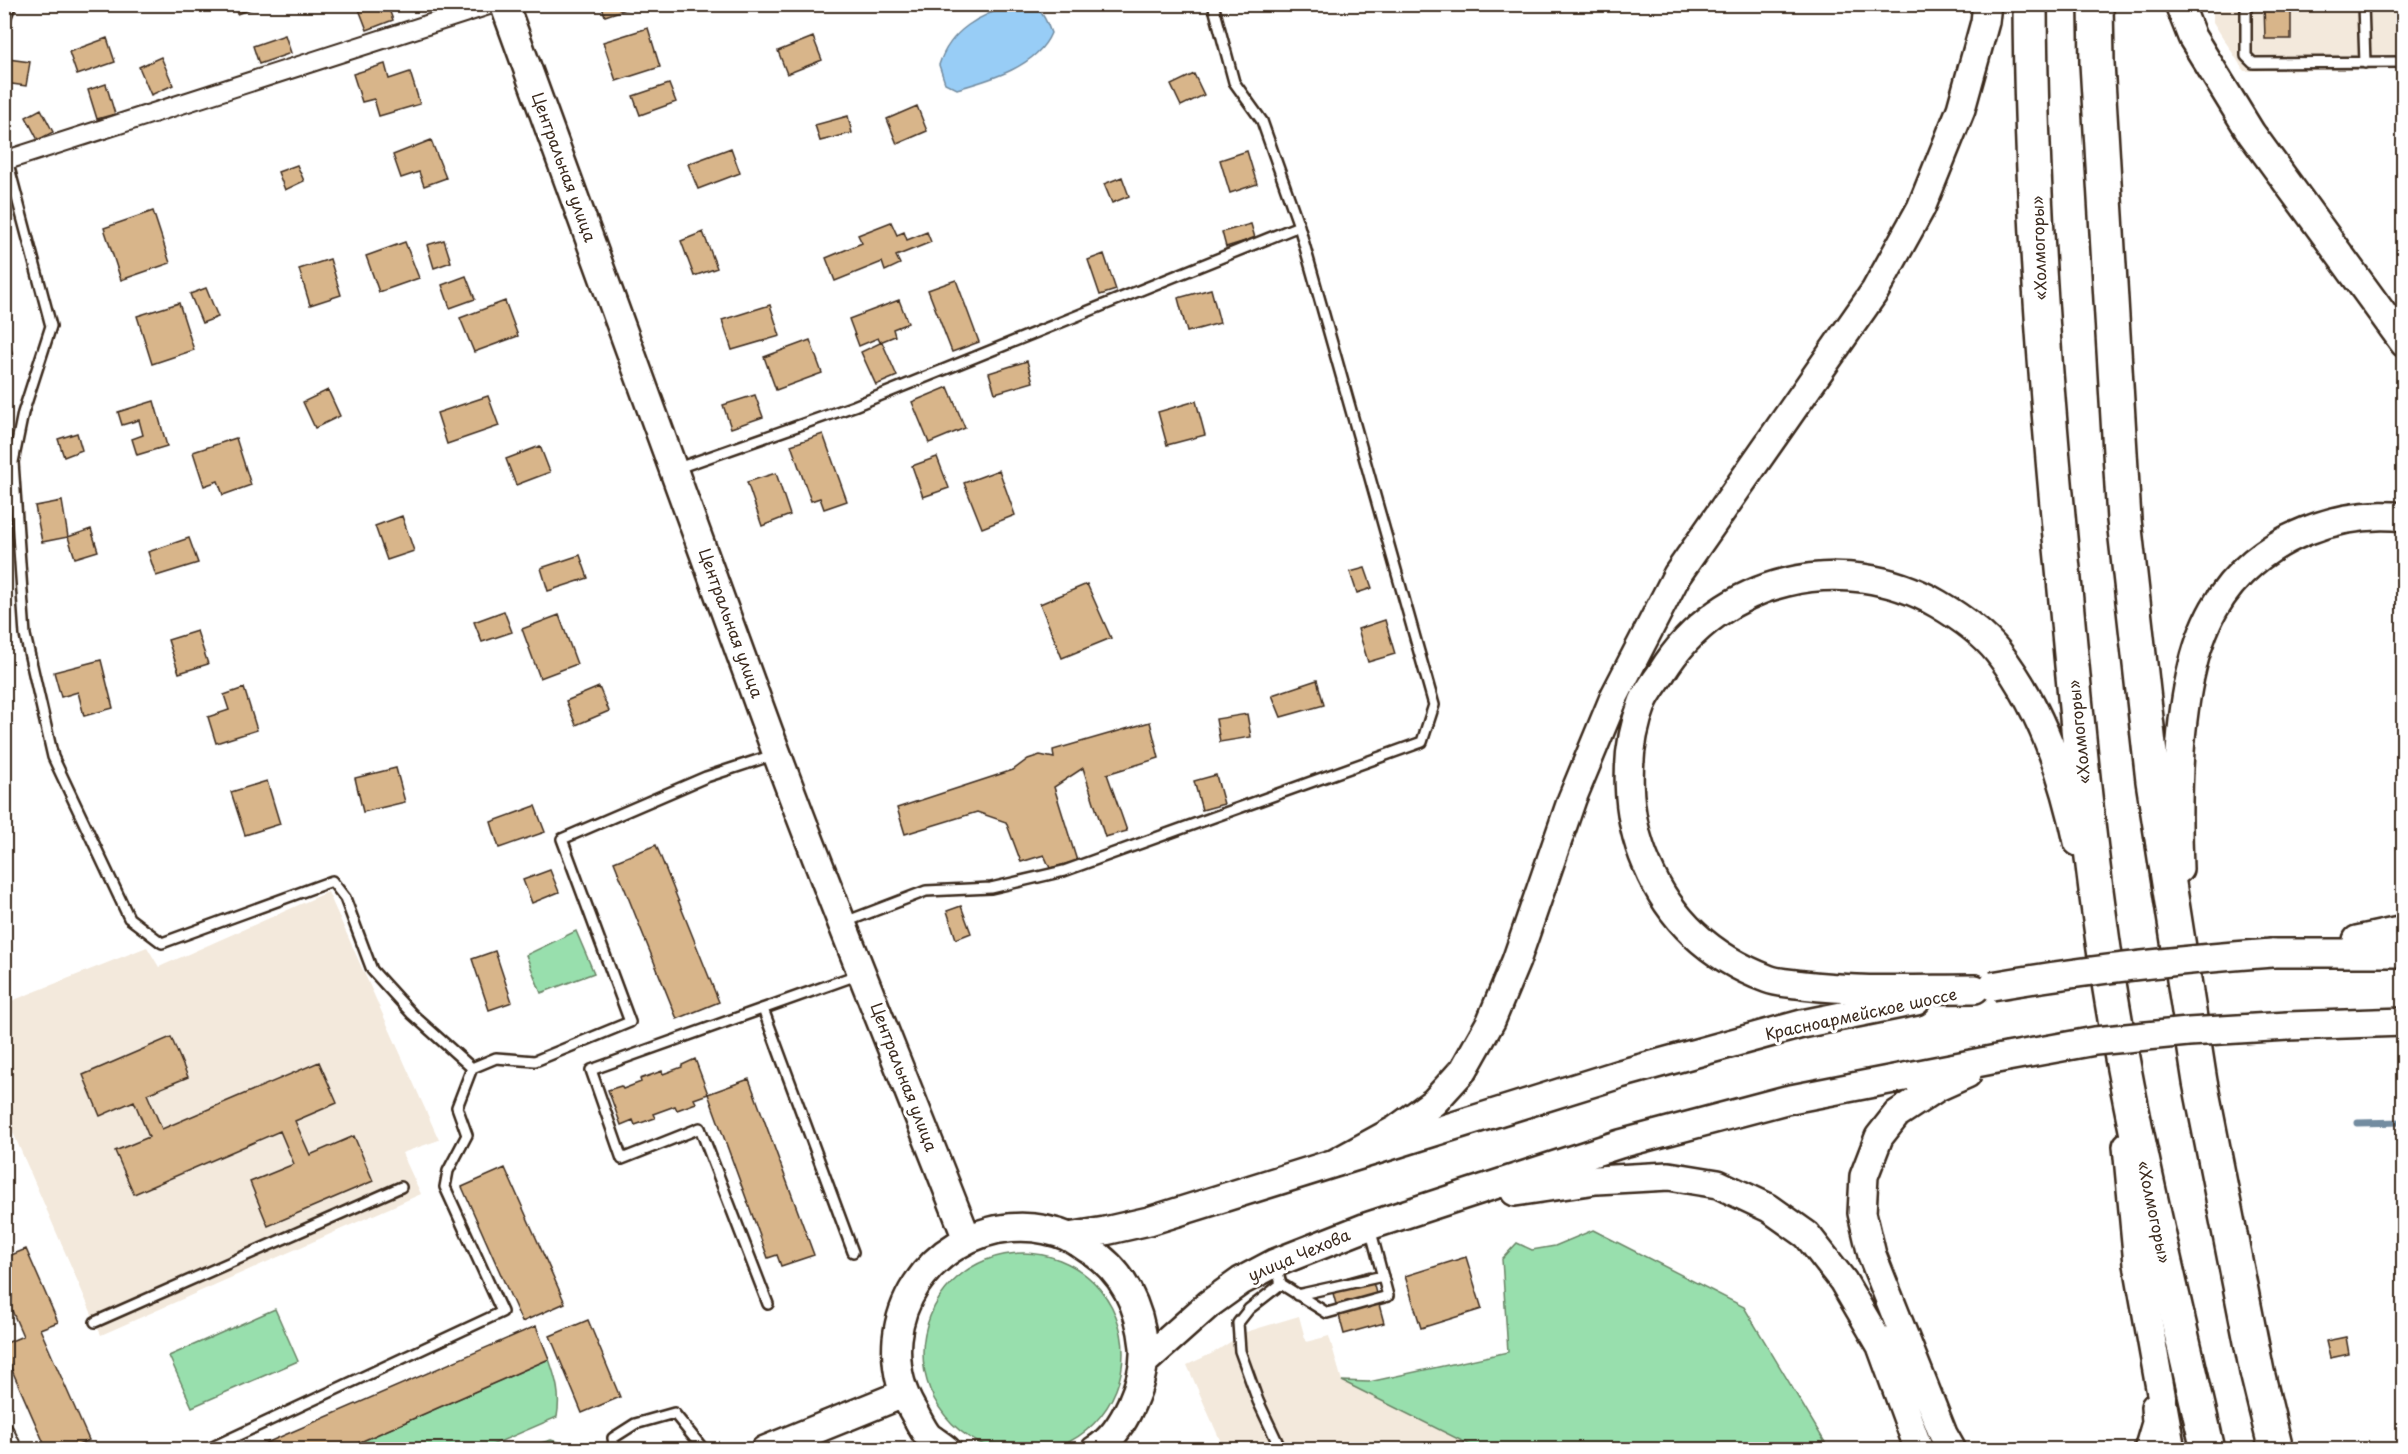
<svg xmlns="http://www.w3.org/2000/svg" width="2408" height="1454" viewBox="0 0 2408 1454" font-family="'Playpen Sans',sans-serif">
  <rect width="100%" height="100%" fill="#fff"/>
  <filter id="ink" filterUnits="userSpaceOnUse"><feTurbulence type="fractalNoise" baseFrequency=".0167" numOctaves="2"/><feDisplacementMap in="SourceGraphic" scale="12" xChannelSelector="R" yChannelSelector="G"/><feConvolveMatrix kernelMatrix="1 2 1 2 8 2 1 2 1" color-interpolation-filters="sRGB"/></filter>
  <g filter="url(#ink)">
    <path fill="#f3e9dc" d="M2213,5H2403V69L2244,71L2213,22Z
      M328,892L439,1140L402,1153L421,1194L101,1335L5,1114L4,1004L147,947L159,967Z
      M1299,1316L1306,1342L1329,1336L1342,1381L1478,1449H1224L1187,1365L1213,1353L1246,1332Z"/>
    <path fill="#98dfad" stroke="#6a8466" stroke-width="1.5" d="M576,931L594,973L541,993L526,955Z
      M1593,1230L1744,1307L1829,1449H1478L1342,1381L1369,1382L1508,1352L1502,1259L1517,1243L1532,1250L1555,1246Z
      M923 1353a100 100 0 1 1 200 0a100 100 0 1 1-200 0Z
      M275,1309L298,1361L192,1407L169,1356Z
      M549,1359C556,1379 561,1395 557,1417L483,1449L342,1450Z
      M551,1440L581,1449H520Z"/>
    <path fill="#98cdf6" stroke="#738ca0" stroke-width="1.5" d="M1015,5C1039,4 1043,11 1051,33C1037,67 989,80 957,89L945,83L939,65C950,30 980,14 1015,5Z"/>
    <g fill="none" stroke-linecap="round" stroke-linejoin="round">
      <path stroke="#738ca0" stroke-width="7" d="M2358,1123L2404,1122"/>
    </g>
    <path fill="#d8b58a" stroke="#3b2a1e" stroke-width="1.5" d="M234,4H264L237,14Z
      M357,4H387L393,20L367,30Z
      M601,4H631L632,7L605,16Z
      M2264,4H2291V39H2265Z
      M648,28L660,67L616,81L603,42Z
      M285,35L291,53L259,64L253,46Z
      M813,37L822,60L787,74L778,51Z
      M107,38L115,62L77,75L69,52Z
      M161,57L173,85L151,95L139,67Z
      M8,59L30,62L26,86L5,83Z
      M385,64L389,79L410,72L420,104L379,116L374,99L362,102L353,74Z
      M1194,74L1204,95L1181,106L1171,85Z
      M106,84L115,114L97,119L88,90Z
      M669,84L676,102L640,115L633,96Z
      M917,106L927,131L897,144L887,119Z
      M41,109L53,132L38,140L26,117Z
      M848,116L852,133L820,141L815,125Z
      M431,140L446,178L424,186L419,172L401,178L393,155Z
      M731,148L740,173L698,189L688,164Z
      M1247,151L1257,184L1230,193L1220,160Z
      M297,165L304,181L285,190L278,172Z
      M1122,177L1129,196L1112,203L1104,184Z
      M153,211L170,263L121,280L104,228Z
      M891,222L897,235L904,232L907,240L927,232L931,242L896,256L900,264L885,271L882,262L835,281L826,258L862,243L858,235Z
      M1251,224L1255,238L1226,247L1222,232Z
      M703,232L717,268L694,276L681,241Z
      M444,240L451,262L434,268L427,245Z
      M405,242L419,278L379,292L366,256Z
      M1104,254L1116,290L1100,295L1088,260Z
      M330,259L341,295L310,305L299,269Z
      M466,276L475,299L450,308L442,285Z
      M956,280L979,342L952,352L928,290Z
      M206,288L218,317L202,323L190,294Z
      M1211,289L1220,323L1187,332L1178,298Z
      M899,300L908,323L893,329L895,336L880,342L878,338L859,346L849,319Z
      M505,301L518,336L474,352L460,318Z
      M179,303L194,350L152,364L137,316Z
      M770,305L780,336L732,350L722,320Z
      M4,326L13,355L4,358Z
      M810,340L822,373L776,390L764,357Z
      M882,342L897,376L876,385L861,352Z
      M1027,361L1033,382L995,393L989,373Z
      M948,387L965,428L929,443L912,402Z
      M328,390L340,416L315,428L303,402Z
      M755,395L763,417L731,428L723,405Z
      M488,396L499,426L447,444L437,413Z
      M154,401L167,446L137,455L132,439L143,435L139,420L122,425L118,412Z
      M1196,401L1205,435L1167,445L1158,412Z
      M77,433L82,450L64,457L58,439Z
      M823,434L847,501L824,509L820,498L811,501L791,445Z
      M236,438L251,485L223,495L218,481L204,486L193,452Z
      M540,446L550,472L516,485L506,459Z
      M937,457L949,488L923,497L912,466Z
      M999,470L1015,515L982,528L964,483Z
      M776,473L790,515L762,526L747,482Z
      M62,501L68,537L42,542L35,506Z
      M402,516L414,551L387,560L375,526Z
      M91,529L98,551L75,558L68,537Z
      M189,538L198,563L156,576L148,552Z
      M580,555L588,578L548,591L541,568Z
      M1365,568L1372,588L1357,593L1350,572Z
      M1087,584L1111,638L1062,658L1040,604Z
      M504,611L512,632L482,642L474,622Z
      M559,615L577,664L540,678L522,629Z
      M1385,620L1395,654L1368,662L1358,629Z
      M197,631L208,664L179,673L168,640Z
      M101,660L113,708L84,716L78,692L61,697L54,672Z
      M1317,680L1324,705L1281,717L1272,695Z
      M599,687L609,711L576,725L566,701Z
      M244,688L257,730L216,743L208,717L229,710L224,695Z
      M1247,714L1251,737L1220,742L1216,719Z
      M1150,722L1159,758L1107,774L1127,831L1105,837L1083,768L1054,787L1077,861L1050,868L1044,855L1021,862L1006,822L977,812L905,834L897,808L1013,770L1028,759L1040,755L1054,758L1053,750Z
      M396,768L405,802L363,812L355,778Z
      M1216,775L1224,804L1202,810L1194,781Z
      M267,781L280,824L245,835L231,792Z
      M535,806L545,832L499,848L491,822Z
      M656,845L719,1002L677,1019L614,862Z
      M550,870L559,892L532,903L523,880Z
      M961,906L971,933L956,939L947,911Z
      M495,951L512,1002L489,1010L472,959Z
      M171,1037L188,1077L147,1094L162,1129L319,1062L337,1103L295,1121L310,1155L354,1136L373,1181L268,1226L250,1182L294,1164L280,1131L134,1194L115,1151L149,1137L134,1101L100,1116L83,1075Z
      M695,1059L708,1094L694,1099L696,1103L677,1110L675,1106L653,1114L655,1118L635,1125L633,1120L621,1125L608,1090L621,1086L623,1089L641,1082L640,1079L662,1071L663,1074L682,1067V1065Z
      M749,1079L814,1255L781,1266L777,1255L768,1258L708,1094Z
      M505,1168L565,1303L522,1322L462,1187Z
      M26,1249L58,1322L40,1329L89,1440L67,1450H47L4,1352V1344L23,1336L4,1292V1258Z
      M1466,1257L1482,1309L1421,1328L1405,1276Z
      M1370,1271L1384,1323L1344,1334L1330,1282Z
      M588,1320L620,1397L582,1413L550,1336Z
      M536,1326L549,1359L342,1450H250Z
      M2346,1337L2349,1354L2330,1358L2326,1341Z"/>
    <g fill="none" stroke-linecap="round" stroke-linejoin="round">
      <defs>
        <path id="lane" d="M2246,4V56L2253,63L2404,62
          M2363,4L2365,63
          M4,21L11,4
          M7,160L51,326L23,413L13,462L25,635L53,757L129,918L162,943L332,881L345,898L372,970L412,1014L472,1068
          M675,469L854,406L1299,226
          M845,922L926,891L991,888L1064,871L1422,742L1434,705L1299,226L1262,121L1234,82L1213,4
          M763,1009L853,1252
          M1276,1265L1281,1284L1327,1313L1388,1296L1370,1228
          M1297,1295L1383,1276
          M768,1304L700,1128L622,1159L591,1070L860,974
          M95,1322L401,1187
          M206,1450L502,1312L445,1187L448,1171L467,1135L457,1107L472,1068L496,1058L535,1061L630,1022L562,839L706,777L776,754
          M615,1450L613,1438L635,1424L674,1413L704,1450
          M1281,1450L1258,1401L1240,1351L1238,1323L1249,1309L1281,1284"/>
        <path id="street" d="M4,161L492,4
          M4,1432L13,1450"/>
        <path id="secondary" d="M504,4C587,230 670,456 751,683C818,870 895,1054 967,1239
          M2179,4L2192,37L2251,133L2404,343
          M2179,869C2176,794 2177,675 2214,609C2234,573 2268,546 2306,531C2336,519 2370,513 2404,517
          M2357,940L2404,930
          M2272,953H2404
          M1975,989C1918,989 1860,992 1803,985C1792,983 1778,983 1768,979C1712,958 1670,920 1647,865C1625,815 1623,753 1643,702C1647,692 1656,681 1662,672C1720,578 1843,549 1938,604C1960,617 1982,632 1998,652C2041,707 2064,775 2078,842
          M2288,1026L2404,1022
          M2127,1146L2138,1264L2171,1450
          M1335,1163L1397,1129L1434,1102L1464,1069L1491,1021L1516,961L1572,799L1615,695L1677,575L1875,291L1921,208L1961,109L1985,22L1987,4
          M1515,1192L1596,1180L1669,1176L1718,1184L1769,1208L1807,1235L1843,1281L1881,1346L1919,1450
          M1068,1237L1105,1231L1149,1221L1620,1074L1802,1024L1916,1001
          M1145,1361L1209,1304L1241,1281L1275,1263L1369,1226L1620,1144L1786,1100L2007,1057
          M765,1450L903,1394
          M947,1450C941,1445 934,1441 928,1436C922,1429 917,1417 912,1409C899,1387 895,1364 897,1339C905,1258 992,1204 1069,1237C1075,1240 1082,1245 1088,1249C1123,1270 1140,1307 1144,1347C1146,1380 1124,1433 1095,1450
          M1952,1450L1943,1434L1872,1255L1862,1213L1864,1176L1879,1137L1897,1114L1938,1087L1967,1074
          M2148,1450L2156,1423L2155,1407"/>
        <path id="highway" d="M2030,4C2031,200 2046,395 2065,590C2077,721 2089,853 2109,983C2134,1140 2173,1295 2208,1450
          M2096,4L2097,63L2124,520L2153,781L2200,1082L2257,1372L2276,1450"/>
      </defs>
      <use href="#lane" stroke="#3b2a1e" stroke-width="14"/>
      <use href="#street" stroke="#3b2a1e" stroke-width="22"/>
      <use href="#secondary" stroke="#3b2a1e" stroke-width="32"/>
      <use href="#highway" stroke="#3b2a1e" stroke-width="38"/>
      <use href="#lane" stroke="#fff" stroke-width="9"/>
      <use href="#street" stroke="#fff" stroke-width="18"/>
      <use href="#secondary" stroke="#fff" stroke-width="27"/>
      <use href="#highway" stroke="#fff" stroke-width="33"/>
      <defs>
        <path id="secondary-bridge" d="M1992,986C2085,970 2178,960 2272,953
          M2007,1057L2095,1041L2188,1032L2288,1026"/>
      </defs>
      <use href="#secondary-bridge" stroke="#3b2a1e" stroke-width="32" stroke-linecap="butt"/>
      <use href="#secondary-bridge" stroke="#fff" stroke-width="27"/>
    </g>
  </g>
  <g text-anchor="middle" stroke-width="6" stroke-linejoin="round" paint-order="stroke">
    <g font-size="16" fill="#3b2a1e" stroke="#fff">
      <text transform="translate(564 167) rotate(70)" y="6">Центральная улица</text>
      <text transform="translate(2039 248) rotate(-92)" y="6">«Холмогоры»</text>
      <text transform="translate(731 623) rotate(70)" y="6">Центральная улица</text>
      <text transform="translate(2079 732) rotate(-96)" y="6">«Холмогоры»</text>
      <text transform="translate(1861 1014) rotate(-12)" y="6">Красноармейское шоссе</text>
      <text transform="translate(904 1077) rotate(69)" y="6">Центральная улица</text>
      <text transform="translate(2154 1212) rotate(78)" y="6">«Холмогоры»</text>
      <text transform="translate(1299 1255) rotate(-23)" y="6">улица Чехова</text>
    </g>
  </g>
  <rect width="2408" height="1454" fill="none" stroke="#fff" stroke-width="24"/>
  <rect x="12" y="12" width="2384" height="1430" fill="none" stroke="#3b2a1e" stroke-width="2" filter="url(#ink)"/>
</svg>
